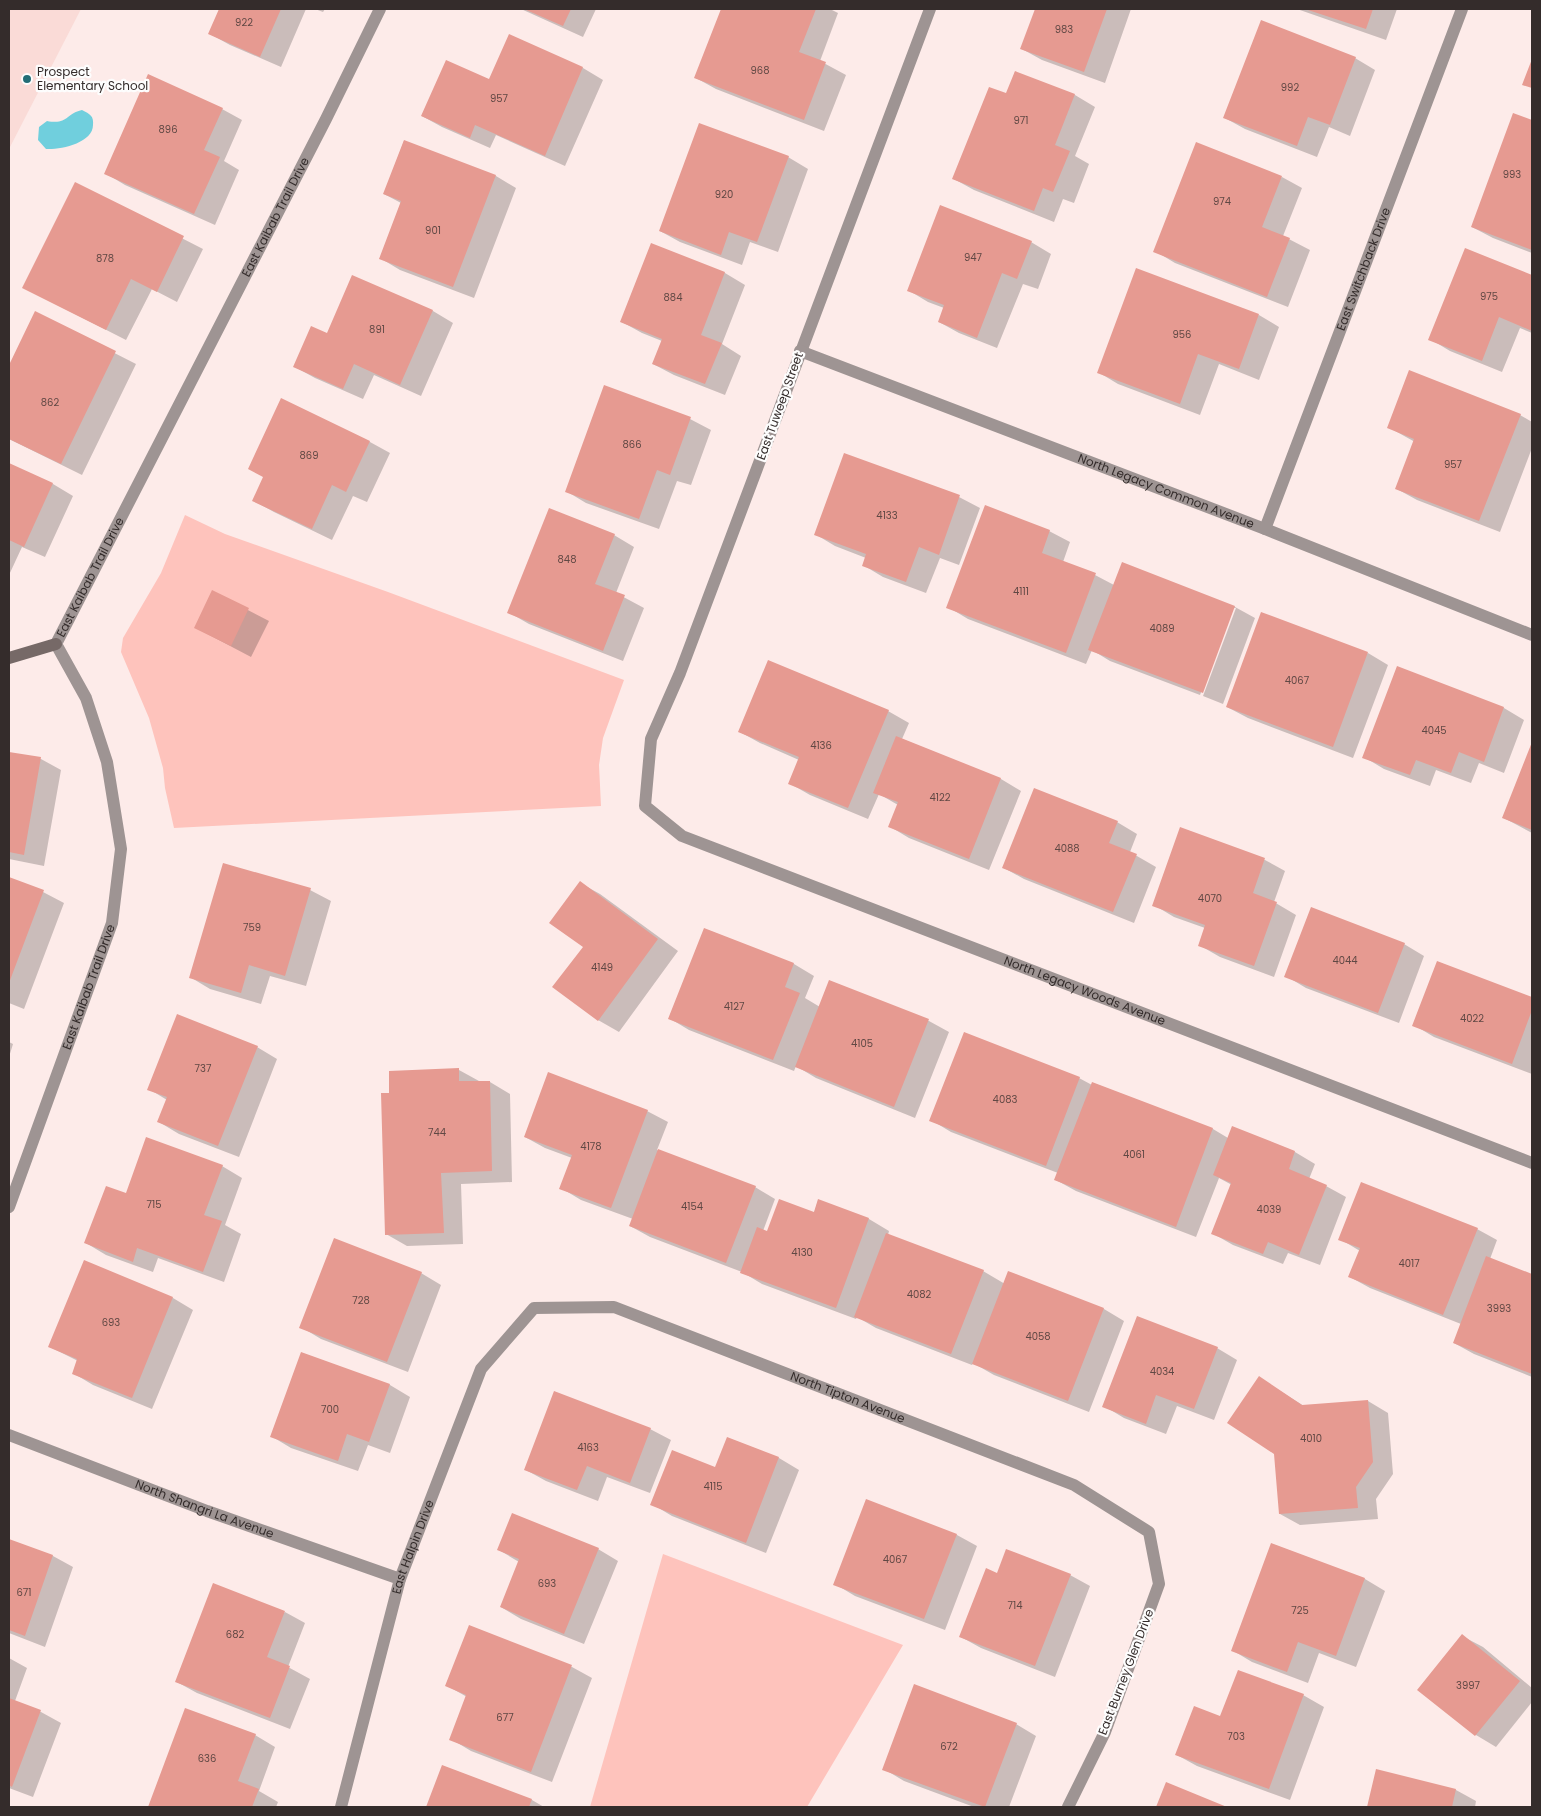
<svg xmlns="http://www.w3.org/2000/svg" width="1541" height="1816" viewBox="0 0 1541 1816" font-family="Poppins,sans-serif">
  <rect width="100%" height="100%" fill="#fdebe9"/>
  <path fill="#fadbd7" d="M9,9H81L9,149Z"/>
  <path fill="#fec3bc" d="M185,515L225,534L388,592L624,680L603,738L599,765L601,806L174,828L165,788L163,768L149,718L121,652L123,638L161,573Z
    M663,1554L903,1645L807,1807H590Z"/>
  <path fill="#70cfdd" d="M82,110C90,114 94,116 93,125C93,143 60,150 46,149L38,140L39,127L47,121C68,125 65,114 82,110Z"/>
  <path fill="#0003" d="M220,9H306L281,67L230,45L210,34Z
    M315,9H325L323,12Z
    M521,9H596L583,37Z
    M722,9H830L838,13L820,61L846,75L824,131L716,89L696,78Z
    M1036,9H1131L1105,83L1042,60L1022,49Z
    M1297,9H1397L1386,40Z
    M510,36L583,68L603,80L565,166L496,135L490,148L442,127L422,116L490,81Z
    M1355,58L1375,70L1350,136L1329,127L1317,157L1245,129L1225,118Z
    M1015,72L1075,95L1095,107L1075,156L1089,164L1074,203L1063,199L1054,222L974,190L954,179L1007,95Z
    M222,109L242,120L224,161L239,170L215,225L125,185L105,173Z
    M1514,115L1532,122V253L1493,238L1472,227Z
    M404,141L496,176L516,188L474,298L400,270L380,258L401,203L384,194Z
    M788,157L808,169L778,252L750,242L742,265L680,242L660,231Z
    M1282,177L1302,188L1283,236L1310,250L1288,307L1175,263L1155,251Z
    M76,184L203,249L177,302L152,289L126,340L24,288Z
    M1031,242L1051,254L1038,289L1023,284L997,348L959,333L939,322L944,308L928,302L908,290Z
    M652,245L725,273L745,285L722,344L741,356L725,395L674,375L653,364L662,341L642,333L622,322Z
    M1466,250L1532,276V333L1520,328L1502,372L1450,351L1430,339Z
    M353,277L433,311L453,323L421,396L374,375L363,399L315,378L295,367L328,334Z
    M36,313L136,364L82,475L9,439V368Z
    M1259,315L1279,327L1259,380L1219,364L1200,415L1118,384L1098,372Z
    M282,400L370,442L390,453L367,502L353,496L332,540L274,512L254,501L265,478Z
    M1520,415L1532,422V448L1500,532L1417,500L1397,489L1415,442L1388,427Z
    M690,419L711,430L691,485L677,481L659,529L586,503L566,491Z
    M9,464L53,484L73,496L45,557L22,547L9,575Z
    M959,497L980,508L959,565L940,558L926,593L883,577L863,565L866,558L835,546L815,534Z
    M1049,531L1070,542L1063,562L1095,575L1114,585L1122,564L1235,607L1255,618L1223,704L1203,696L1236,608H1233L1200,695L1110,661L1092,650L1086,664L968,619L948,607Z
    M614,535L634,547L616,593L644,608L623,661L529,624L508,612Z
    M213,592L269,621L251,657L196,628Z
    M1368,653L1388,665L1353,758L1248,718L1227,707Z
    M1397,668L1504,708L1524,720L1504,773L1479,763L1471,783L1436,770L1430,786L1384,769L1364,757Z
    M888,711L909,723L902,739L1001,779L1021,791L989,870L909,838L889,826L898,805L879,794L868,819L810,795L789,783L799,760L760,743L740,732Z
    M1532,745V833L1504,818Z
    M9,753L41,759L61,770L44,866L9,859Z
    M1117,822L1137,834L1130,852L1156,867L1134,923L1024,879L1004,868Z
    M1181,829L1265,860L1285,871L1274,902L1296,915L1274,977L1220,957L1199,945L1205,928L1174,917L1154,905Z
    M9,879L43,892L64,903L24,1009L9,1003Z
    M580,883L600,894L678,951L619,1032L598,1020L584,947Z
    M310,890L331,901L306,986L270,976L261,1004L210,989L190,977Z
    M705,929L794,964L814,976L805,998L820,1007L830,981L929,1021L949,1032L915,1118L816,1078L796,1066L794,1071L689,1030L669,1018Z
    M1404,944L1424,956L1399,1023L1306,988L1286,976Z
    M1438,962L1532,999V1074L1434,1037L1414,1025Z
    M9,1042L13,1044L9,1057Z
    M257,1047L277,1059L239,1157L179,1134L159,1122L167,1100L149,1089Z
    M459,1070L479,1081L490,1082L510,1094L512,1182L461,1184L463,1244L407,1246L386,1234L391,1094Z
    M1079,1078L1092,1085L1093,1083L1213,1129L1228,1138L1232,1128L1295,1152L1315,1164L1309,1179L1326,1186L1346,1197L1320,1265L1288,1253L1283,1264L1233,1245L1212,1233L1232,1185L1219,1178L1196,1237L1076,1191L1056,1180L1058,1173L951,1132L931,1120Z
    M647,1111L668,1122L657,1150L755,1187L775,1199L763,1231L768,1232L814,1213L818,1201L869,1219L889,1231L888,1235L983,1271L1005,1284L1009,1272L1104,1309L1124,1321L1089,1412L994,1375L973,1363L972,1365L876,1328L857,1317L856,1319L762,1284L742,1272L650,1237L630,1226L633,1219L581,1200L561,1188L572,1158L545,1148L525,1137Z
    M222,1166L242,1178L225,1225L241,1234L224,1282L158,1258L153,1272L106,1255L86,1243L126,1195Z
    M1477,1229L1497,1240L1490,1259L1532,1275V1377L1474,1354L1454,1343L1461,1324L1370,1288L1350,1277L1360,1251L1340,1239Z
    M84,1262L173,1298L193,1310L152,1409L93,1385L73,1373L78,1361L50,1347Z
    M421,1273L441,1285L408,1372L321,1339L301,1327Z
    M1217,1348L1237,1360L1214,1420L1177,1406L1166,1434L1124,1418L1104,1406Z
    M302,1353L390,1385L410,1397L390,1453L368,1445L358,1471L291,1448L271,1436Z
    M1259,1378L1304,1406L1368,1401L1388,1413L1393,1474L1376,1499L1378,1519L1300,1525L1280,1514L1275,1453Z
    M650,1429L671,1440L650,1493L607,1477L598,1501L546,1481L526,1470Z
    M728,1438L779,1458L799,1470L766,1553L672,1516L652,1504L716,1468Z
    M867,1501L957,1535L977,1546L945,1630L855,1596L835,1584Z
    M9,1540L53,1556L73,1567L45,1647L9,1633Z
    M1272,1544L1365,1579L1385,1591L1356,1667L1319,1653L1308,1683L1252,1662L1232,1650Z
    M598,1549L618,1561L584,1644L521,1619L501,1607L519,1562L499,1550Z
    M998,1574L1070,1575L1090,1586L1055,1677L981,1648L961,1637Z
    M285,1612L305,1623L288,1667L310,1679L290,1729L197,1693L177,1682Z
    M470,1626L572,1667L592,1678L552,1782L471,1751L451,1739L467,1697L446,1685Z
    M1462,1636L1483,1647L1532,1688V1702L1496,1747L1476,1735L1419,1689Z
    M9,1658L27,1668L15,1701L41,1712L61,1723L33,1797L9,1788Z
    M1303,1695L1324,1707L1290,1800L1197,1766L1177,1755L1221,1718Z
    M186,1710L255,1735L275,1747L259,1791L278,1802L276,1807H149Z
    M1016,1724L1036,1736L1009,1807H974L904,1781L884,1769Z
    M443,1766L532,1800L544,1807H427Z
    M1377,1771L1456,1790L1476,1801L1475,1807H1368Z
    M1166,1784L1224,1807H1157Z"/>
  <path fill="#e69a91" d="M219,9H281L260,57L208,34Z
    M524,9H571L563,26Z
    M721,9H816L799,52L826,62L804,120L694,78Z
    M1035,9H1107L1084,72L1020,49Z
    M1305,9H1373L1366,29Z
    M1261,20L1356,57L1330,125L1308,117L1297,146L1223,118Z
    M509,34L583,67L545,156L475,125L470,138L421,116L446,60L489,79Z
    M1532,59V88L1522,85Z
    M1015,71L1075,94L1055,145L1070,151L1053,192L1043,188L1034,211L952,179L989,87L1006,93Z
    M148,74L223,108L204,150L220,157L194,214L104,174Z
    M1513,113L1532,120V250L1471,227Z
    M699,123L789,156L757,242L729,232L721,255L659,231Z
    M404,140L496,175L453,287L379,259L401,201L383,194Z
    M1196,142L1282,176L1262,227L1290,238L1267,297L1153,252Z
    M75,182L184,236L157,292L131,279L106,330L22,288Z
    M940,205L1032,241L1017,279L1002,273L977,338L938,322L944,305L907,291Z
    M651,243L725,272L701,335L722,343L705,384L652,364L662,339L620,322Z
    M1465,248L1532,275V331L1499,317L1482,361L1428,340Z
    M1136,268L1259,314L1239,369L1198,354L1180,404L1097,373Z
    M352,275L433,310L400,385L354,364L343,389L293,367L311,326L327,333Z
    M35,311L116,351L61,464L9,439V365Z
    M1409,370L1521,414L1479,521L1395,489L1414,439L1387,428Z
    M604,385L691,417L670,475L657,470L639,519L565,492Z
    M281,398L370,441L346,492L332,485L312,529L252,501L263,477L248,469Z
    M844,453L960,495L939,555L919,547L906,582L862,566L866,554L814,535Z
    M9,463L53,483L24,547L9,540Z
    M985,505L1050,530L1042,553L1096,573L1066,653L946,608Z
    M549,508L615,534L595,584L625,595L603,651L507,613Z
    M1122,562L1235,606L1203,693L1088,650Z
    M212,590L249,608L231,646L194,628Z
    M1261,612L1368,652L1333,747L1226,707Z
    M768,660L889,710L848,808L788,784L799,757L738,732Z
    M1397,666L1504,707L1484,762L1459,752L1451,773L1416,760L1410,775L1362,758Z
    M896,736L1001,778L969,859L888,827L898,802L873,793Z
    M1532,742V830L1502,818Z
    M9,752L41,757L24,855L9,852Z
    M1034,788L1118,821L1109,843L1137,854L1113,912L1002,868Z
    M1180,827L1265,858L1253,893L1277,902L1254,966L1198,946L1205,925L1152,906Z
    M223,863L311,888L285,976L249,965L241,993L189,978Z
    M9,877L44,890L9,983Z
    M580,881L658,939L598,1021L552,987L583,947L549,923Z
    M1311,907L1405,943L1378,1013L1284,977Z
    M704,928L794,963L785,987L800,993L773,1060L668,1019Z
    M1437,961L1532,997V1010L1512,1064L1412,1026Z
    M829,980L929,1019L894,1107L795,1067Z
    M177,1014L258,1046L218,1146L157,1122L167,1097L147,1090Z
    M964,1032L1080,1077L1046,1166L929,1121Z
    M459,1068V1081H490L492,1171L441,1173L444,1233L385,1235L381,1093H389V1071Z
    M548,1072L648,1110L611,1208L559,1189L572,1155L524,1137Z
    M1092,1082L1213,1128L1176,1227L1054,1180Z
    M1232,1126L1295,1151L1289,1169L1327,1185L1299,1255L1268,1242L1263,1254L1211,1234L1231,1183L1213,1175Z
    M146,1137L223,1165L204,1215L222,1221L203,1272L137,1248L133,1262L84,1243L106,1186L126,1193Z
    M658,1149L756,1186L726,1263L629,1226Z
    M1361,1182L1478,1228L1443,1315L1348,1277L1360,1248L1338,1240Z
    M779,1199L814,1212L818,1199L869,1218L836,1308L740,1273L757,1227L767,1231Z
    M886,1233L984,1270L951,1354L854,1317Z
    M334,1238L422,1272L387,1362L299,1328Z
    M1486,1256L1532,1274V1374L1453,1343Z
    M84,1260L173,1297L132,1398L72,1374L77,1359L48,1347Z
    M1008,1271L1104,1308L1068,1401L972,1364Z
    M1137,1316L1218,1347L1194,1409L1156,1395L1146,1424L1102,1407Z
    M301,1352L390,1384L369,1442L347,1434L338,1461L270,1437Z
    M1259,1376L1302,1405L1368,1400L1373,1462L1356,1487L1358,1508L1279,1514L1274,1454L1227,1423Z
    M554,1391L651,1428L630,1483L587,1466L577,1490L524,1470Z
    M727,1437L779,1457L746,1543L650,1505L672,1450L715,1467Z
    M866,1499L957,1534L924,1619L833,1585Z
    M512,1513L599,1548L564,1634L500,1607L519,1559L497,1550Z
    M9,1539L53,1555L25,1636L9,1630Z
    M1271,1543L1365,1578L1336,1656L1298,1642L1287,1672L1231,1651Z
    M1006,1549L1071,1574L1035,1666L959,1637L986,1568L997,1573Z
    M213,1583L285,1611L267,1657L290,1666L270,1718L175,1682Z
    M469,1625L572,1665L531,1772L449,1740L466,1695L445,1686Z
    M1462,1634L1520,1681L1475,1736L1417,1690Z
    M1238,1670L1304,1694L1269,1789L1175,1755L1194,1706L1220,1716Z
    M914,1684L1017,1723L985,1807L882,1770Z
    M9,1698L41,1710L12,1787L9,1785Z
    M185,1708L256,1734L238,1781L259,1789L252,1807H148Z
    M442,1765L532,1799L529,1807H426Z
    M1376,1769L1456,1789L1452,1807H1367Z
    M1166,1782L1227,1807H1156Z"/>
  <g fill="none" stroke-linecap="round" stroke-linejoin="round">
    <g stroke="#9e9493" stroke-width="12">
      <path id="s1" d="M930,9L680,673L651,739L645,806L682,836L1532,1163"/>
      <path id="s2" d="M800,351L1265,529L1532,635"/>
      <path id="s3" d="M1265,529L1462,9"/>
      <path id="s4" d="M9,1207L112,923L121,849L107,762L86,698L56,644L326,119L380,9"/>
      <path id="s5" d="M9,1435L207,1511L400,1579"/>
      <path id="s6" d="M341,1807L400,1579L481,1369L534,1308L614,1307L1074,1485L1149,1532L1159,1584L1105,1732L1068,1807"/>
    </g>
    <path stroke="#766967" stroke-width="12" d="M9,658L56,644"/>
  </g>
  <circle fill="#236d76" stroke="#fdfdfd" stroke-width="2" cx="27" cy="79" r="5"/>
  <g text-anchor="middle" stroke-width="4.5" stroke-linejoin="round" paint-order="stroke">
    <g font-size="10" fill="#604844">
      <text x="244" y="26">922</text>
      <text x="1064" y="33">983</text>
      <text x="760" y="74">968</text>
      <text x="1290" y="91">992</text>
      <text x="499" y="102">957</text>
      <text x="1021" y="124">971</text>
      <text x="168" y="133">896</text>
      <text x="1512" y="178">993</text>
      <text x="724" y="198">920</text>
      <text x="1222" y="205">974</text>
      <text x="433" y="234">901</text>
      <text x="973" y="261">947</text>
      <text x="105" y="262">878</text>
      <text x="1489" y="300">975</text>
      <text x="673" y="301">884</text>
      <text x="377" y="333">891</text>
      <text x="1182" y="338">956</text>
      <text x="50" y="406">862</text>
      <text x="632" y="448">866</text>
      <text x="309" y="459">869</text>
      <text x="1453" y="468">957</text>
      <text x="887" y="519">4133</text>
      <text x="567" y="563">848</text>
      <text x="1021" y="595">4111</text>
      <text x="1162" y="632">4089</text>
      <text x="1297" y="684">4067</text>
      <text x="1434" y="734">4045</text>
      <text x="821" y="749">4136</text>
      <text x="940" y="801">4122</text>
      <text x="1067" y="852">4088</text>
      <text x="1210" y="902">4070</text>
      <text x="252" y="931">759</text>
      <text x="1345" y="964">4044</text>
      <text x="602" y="971">4149</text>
      <text x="734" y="1010">4127</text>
      <text x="1472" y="1022">4022</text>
      <text x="862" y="1047">4105</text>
      <text x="203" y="1072">737</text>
      <text x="1005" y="1103">4083</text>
      <text x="437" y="1136">744</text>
      <text x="591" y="1150">4178</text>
      <text x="1134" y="1158">4061</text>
      <text x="154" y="1208">715</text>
      <text x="692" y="1210">4154</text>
      <text x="1269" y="1213">4039</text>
      <text x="802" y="1256">4130</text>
      <text x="1409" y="1267">4017</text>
      <text x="919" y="1298">4082</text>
      <text x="361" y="1304">728</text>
      <text x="1499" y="1312">3993</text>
      <text x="111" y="1326">693</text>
      <text x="1038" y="1340">4058</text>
      <text x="1162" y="1375">4034</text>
      <text x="330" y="1413">700</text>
      <text x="1311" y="1442">4010</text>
      <text x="588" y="1451">4163</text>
      <text x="713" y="1490">4115</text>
      <text x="895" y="1563">4067</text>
      <text x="547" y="1587">693</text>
      <text x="24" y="1596">671</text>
      <text x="1015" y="1609">714</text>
      <text x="1300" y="1614">725</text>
      <text x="235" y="1638">682</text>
      <text x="1468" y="1689">3997</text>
      <text x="505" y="1721">677</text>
      <text x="1236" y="1740">703</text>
      <text x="949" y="1750">672</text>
      <text x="207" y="1762">636</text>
    </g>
    <g font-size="12" fill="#342c2b" stroke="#fdfdfd" text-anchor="start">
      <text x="37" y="76">Prospect<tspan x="37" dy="14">Elementary School</tspan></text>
    </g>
    <g font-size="12" fill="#342c2b" stroke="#fdfdfd">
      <text dy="4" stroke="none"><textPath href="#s4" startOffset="1074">East Kaibab Trail Drive</textPath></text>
      <text dy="4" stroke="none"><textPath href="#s3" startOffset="278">East Switchback Drive</textPath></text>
      <text transform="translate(780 406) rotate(-70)" y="4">East Tuweep Street</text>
      <text dy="4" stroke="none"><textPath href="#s2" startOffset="392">North Legacy Common Avenue</textPath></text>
      <text dy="4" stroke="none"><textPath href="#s4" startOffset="669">East Kaibab Trail Drive</textPath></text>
      <text dy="4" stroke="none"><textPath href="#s4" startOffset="234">East Kaibab Trail Drive</textPath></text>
      <text dy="4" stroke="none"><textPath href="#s1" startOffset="1328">North Legacy Woods Avenue</textPath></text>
      <text dy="4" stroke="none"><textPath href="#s6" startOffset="872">North Tipton Avenue</textPath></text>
      <text dy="4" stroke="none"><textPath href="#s5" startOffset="209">North Shangri La Avenue</textPath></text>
      <text dy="4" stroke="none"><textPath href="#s6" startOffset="270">East Halpin Drive</textPath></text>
      <text transform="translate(1126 1672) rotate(-69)" y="4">East Burney Glen Drive</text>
    </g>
  </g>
  <rect width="1541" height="1816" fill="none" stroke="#342c2b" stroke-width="20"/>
</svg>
